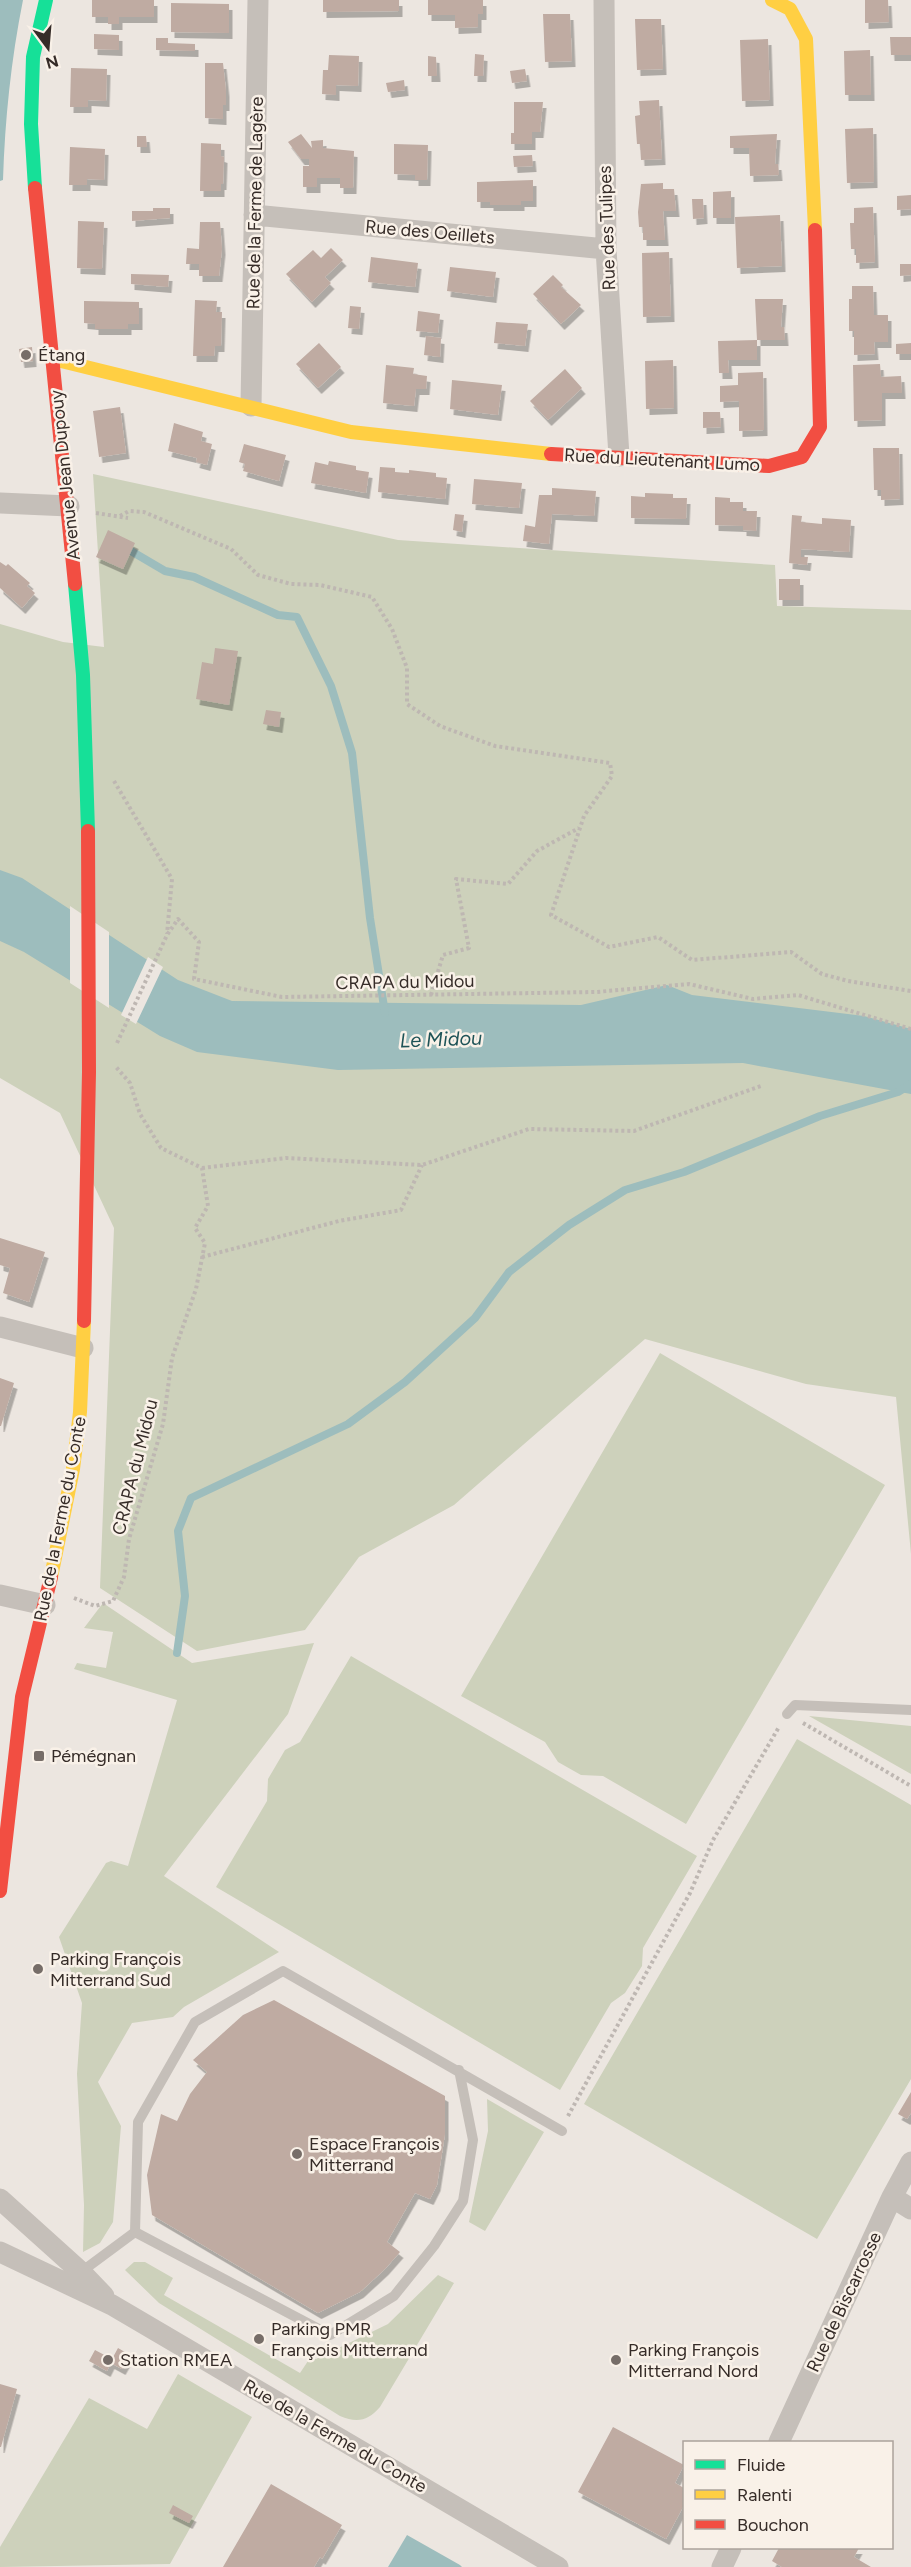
<svg xmlns="http://www.w3.org/2000/svg" width="911" height="2567" viewBox="0 0 911 2567" font-family="Figtree,sans-serif">
  <defs>
    <filter id="shadow"><feDropShadow dx="3.5" dy="6" stdDeviation="0" flood-color="#0004"/></filter>
  </defs>
  <rect width="100%" height="100%" fill="#ece6e0"/>
  <path fill="#cdd1bb" d="M93,474L398,540L775,565L777,606L911,610V1554L896,1397L806,1384L645,1339L454,1505L359,1557L305,1630L197,1651L100,1588L114,1228L60,1113L0,1078V624L63,642L104,647Z
    M660,1353L885,1485L686,1824L603,1776L581,1775L558,1762L545,1742L461,1696Z
    M103,1603L192,1663L314,1643L288,1714L164,1876L279,1952L184,2007L173,2017L132,2023L98,2082L121,2126L113,2222L100,2243L83,2252L84,2205L77,2074L82,2003L59,1937L106,1863L111,1861L128,1866L177,1700L74,1669L77,1663L106,1668L113,1632L84,1628Z
    M351,1656L697,1856L643,1948L642,1966L625,1993L611,2003L560,2090L216,1887L267,1801L268,1779L285,1750L300,1742Z
    M809,1716L911,1726V1774Z
    M797,1739L911,1805V2079L817,2239L584,2104Z
    M487,2099L544,2132L485,2231L469,2222L488,2131Z
    M134,2262H145L173,2278L164,2295L300,2373L310,2358L316,2359L388,2324L438,2275L454,2283L380,2407C368,2421 357,2423 340,2416L159,2303L125,2270Z
    M178,2374L252,2417L170,2564L0,2567V2547L89,2398L147,2429Z"/>
  <path fill="#9dbdbd" d="M0,0H23C11,60 5,119 3,180L0,181Z
    M0,870L22,878L178,980L232,1001L581,1005L667,985L692,995L864,1016L911,1029V1094L743,1063L338,1070L197,1052L160,1036L24,952L0,941Z
    M407,2535L460,2565L462,2567H388Z"/>
  <path fill="#ece6e0" d="M70,906L109,932V1008L70,983Z
    M148,957L163,967L136,1024L121,1015Z"/>
  <g fill="none" stroke-linecap="round" stroke-linejoin="round">
    <path stroke="#9dbdbd" stroke-width="8" d="M131,551L165,571L194,577L278,615L297,617L331,686L352,753L370,918L385,1013
      M177,1653L185,1596L178,1531L191,1498L348,1424L405,1382L475,1318L509,1272L569,1225L625,1190L684,1172L820,1116L898,1092L911,1084"/>
  </g>
  <path fill="#bfaba2" filter="url(#shadow)" d="M92,0H154V17H119V24H108V17H92Z
    M323,0H399V11L323,12Z
    M428,0H483V14H478V27L455,28V15H428Z
    M865,0H888L889,22L865,23Z
    M171,3L229,4V33L171,32Z
    M543,14H570L572,61L545,62Z
    M635,19H661L663,69L637,70Z
    M94,34L119,35V50L94,49Z
    M890,37H911V55H891Z
    M156,38H168V43L195,44V51L156,50Z
    M768,39L770,100L742,101L740,40Z
    M870,50L871,95H845L844,51Z
    M475,54L484,55L483,76H474Z
    M329,55L359,56L358,86L336,85V95L322,94L323,70H328Z
    M428,56L436,57L437,76H428Z
    M205,63H223L226,91V105H223V119L205,118Z
    M71,68L107,69L106,101L88,100V107H70Z
    M525,69L527,81L512,83L510,71Z
    M404,80L405,90L388,92L386,83Z
    M659,100L662,159L641,160L640,144H637L635,116L640,115L639,101Z
    M514,102H543L540,132H532V144H511V133H514Z
    M873,128L874,182L847,183L845,129Z
    M301,134L312,148L311,141L323,140V148L354,151L353,188H340V178H317V187H303V166H309V159H301L288,142Z
    M777,134L775,164H778L779,175L750,176L749,148H730V136Z
    M137,136H146L147,147H137Z
    M201,143L221,144V156L224,157L223,184H221V191H200Z
    M394,144L428,145L427,180H415V175L394,174Z
    M70,147L105,149L104,180L87,179V185H69Z
    M532,155L533,166L514,167L513,156Z
    M533,180V201H521V205H490V202H477V182Z
    M663,183V189H674L676,211H663L665,240H643V227H639L638,212L641,184Z
    M731,191V218H713V192Z
    M911,195V209L897,210V196Z
    M692,199H703L704,218L693,219Z
    M873,207L875,262L856,263V249H851L850,223H854V208Z
    M153,208H170V218L132,221V211H153Z
    M780,215L782,266L737,268L735,217Z
    M78,221L104,222L102,269L77,268Z
    M200,222H220L222,249L219,276H199V264H186L187,248L199,249Z
    M331,248L343,260L325,277L331,283L312,302L286,274L313,250L321,258Z
    M669,252L671,316L643,317L642,253Z
    M371,257L418,263L415,287L368,282Z
    M900,264H911V275L900,276Z
    M450,267L496,272L493,297L447,291Z
    M131,274L169,275L168,287L131,284Z
    M553,275L563,285L561,287L581,305L561,324L533,294Z
    M852,286H873L874,315H888V342H874L875,354L854,355V331H849V299H852Z
    M755,299H783L781,327H784L785,340H757V360H728L729,373H719L718,341L757,340Z
    M195,300L217,301L216,312H222L221,346H215L214,356H193Z
    M84,301L139,302V324H128V329H95V324L84,323Z
    M350,306L361,307L359,329L348,328Z
    M418,311L440,314L438,333L416,331Z
    M496,322L528,324L525,346L494,343Z
    M426,336L441,338L440,357L424,355Z
    M319,343L341,367L318,388L296,364Z
    M911,343V354H896V344Z
    M32,347L33,361L21,362L19,349Z
    M673,360L674,408L646,409L645,361Z
    M880,364L881,377L901,376L902,393H882V420L854,421L853,365Z
    M386,365L414,368L413,374L427,376L426,389H416L414,406L383,403Z
    M565,369L582,388L548,420L530,401Z
    M763,372L764,430L739,431V401L720,402V386L738,385V373Z
    M452,380L502,385L498,415L450,409Z
    M120,407L126,453L99,457L93,411Z
    M703,412H720L721,427L703,428Z
    M174,423L203,432L201,441L212,444L207,465L196,462L197,458L168,451Z
    M244,444L286,455L279,481L243,471L245,464L239,462Z
    M873,448H899L900,499L881,500V490H874Z
    M329,461L356,466V470L369,472L366,493L311,483L315,462L328,465Z
    M380,467L395,468V472L409,473V470L436,473V477L447,478L445,499L378,492Z
    M474,479L522,483L519,508L472,504Z
    M552,488L596,491L594,516L552,514L549,544L523,541L525,525L535,527L539,495H552Z
    M645,493L673,494V498H687L686,519L631,518V496L645,497Z
    M715,497L730,498V502H743V511H757L756,531L743,530V526L715,525Z
    M455,514L464,515L462,532L453,530Z
    M792,515L802,516L801,522L822,524V518L851,520L849,552L801,549V557H808L807,565L789,563Z
    M108,530L135,543L123,569L96,557Z
    M0,562L6,566L8,564L30,583L27,586L35,593L22,608L0,588Z
    M779,579H800V600H779Z
    M215,648L238,651L229,705L196,699L202,662L213,664Z
    M266,710L281,712L279,727L263,724Z
    M0,1238L45,1252L29,1302L3,1293L10,1268L0,1265Z
    M0,1378L14,1383L1,1426H0Z
    M274,2000L445,2096V2134L437,2185L430,2199L415,2193L387,2242L400,2252L385,2269L360,2292L318,2313L152,2215L147,2175L161,2114L177,2121L190,2094L207,2072L193,2060L243,2015Z
    M911,2092V2113L907,2119L898,2114Z
    M118,2348L130,2355L122,2369L111,2363L107,2371L89,2361L95,2350L112,2359Z
    M0,2384L17,2389L1,2447H0Z
    M613,2427L684,2465L675,2483L684,2488V2505L666,2539L578,2492Z
    M271,2484L342,2525L322,2559L320,2557L314,2567H223Z
    M173,2505L193,2516L189,2523L169,2513Z
    M779,2548H859L854,2557L871,2567H782L772,2561Z"/>
  <g fill="none" stroke-linecap="round" stroke-linejoin="round">
    <path stroke="#beb7b2" stroke-width="4" stroke-dasharray="3 3" stroke-linecap="butt" d="M96,513L128,518
      M120,516L129,511L144,512L231,549L258,575L291,584L320,585L372,597L392,629L407,668V704L440,726L495,746L610,763L612,776L584,816L551,915L609,947L658,937L692,960L791,952L822,974L848,981L911,991
      M114,781L172,879L167,934
      M431,995L443,955L469,948L456,879L508,884L537,851L579,828
      M117,1043L167,935L178,919L199,942L194,979L282,997L596,992L689,984L753,999L798,995L911,1029
      M202,1168L286,1158L422,1165L529,1129L634,1131L761,1086
      M202,1257L339,1221L401,1210L422,1165
      M74,1598L95,1606L113,1601L124,1577L129,1539L163,1424L172,1358L196,1289L205,1243L195,1228L208,1206L202,1168L161,1148L140,1114L130,1083L116,1067
      M803,1723L911,1786
      M568,2116L690,1893L713,1840L779,1727"/>
    <path stroke="#c5bfb9" stroke-width="10" d="M787,1714L795,1705L911,1710
      M459,2070L473,2140L463,2201L434,2246L394,2296L330,2335L135,2232L138,2122L195,2022L283,1971L562,2131
      M81,2272L135,2232"/>
    <path stroke="#c5bfb9" stroke-width="21" d="M604,0L606,249L619,456
      M254,215L606,249
      M251,406L258,0
      M0,503L69,506
      M0,1327L83,1348
      M0,1595L45,1605
      M892,2197L911,2209
      M0,2199L81,2272L104,2296
      M0,2252L112,2305L558,2567
      M779,2442L892,2197L911,2162
      M722,2567L731,2548"/>
    <path stroke="#16e098" stroke-width="14" d="M35,188L31,124L33,57L46,0
      M75,584L83,675L88,831"/>
    <path stroke="#ffcf43" stroke-width="14" d="M772,0L790,9L806,39L815,230
      M53,359L351,432L551,454
      M51,1577L73,1469L80,1412L84,1321"/>
    <path stroke="#f24e42" stroke-width="14" d="M35,188L75,584
      M551,454L769,466L802,457L820,427L815,230
      M84,1321L89,1072L88,831
      M0,1891L22,1697L51,1577"/>
  </g>
  <g fill="#766d68" stroke="#f9f1e8" stroke-width="2">
    <circle cx="26" cy="355" r="6"/>
    <rect x="33" y="1750" width="12" height="12" rx="3"/>
    <circle cx="38" cy="1969" r="6"/>
    <circle cx="297" cy="2154" r="6"/>
    <circle cx="259" cy="2339" r="6"/>
    <circle cx="108" cy="2360" r="6"/>
    <circle cx="616" cy="2360" r="6"/>
  </g>
  <g text-anchor="middle" stroke-width="5" stroke-linejoin="round" paint-order="stroke">
    <g font-size="18" fill="#362c28" stroke="#f9f1e8">
      <text transform="translate(255 203) rotate(-89)" y="6">Rue de la Ferme de Lagère</text>
      <text transform="translate(607 228) rotate(-92)" y="6">Rue des Tulipes</text>
      <text transform="translate(430 232) rotate(5)" y="6">Rue des Oeillets</text>
      <text transform="translate(662 460) rotate(3)" y="6">Rue du Lieutenant Lumo</text>
      <text transform="translate(65 475) rotate(-96)" y="6">Avenue Jean Dupouy</text>
      <text transform="translate(405 982) rotate(-1)" y="6">CRAPA du Midou</text>
      <text transform="translate(135 1467) rotate(-76)" y="6">CRAPA du Midou</text>
      <text transform="translate(60 1519) rotate(-79)" y="6">Rue de la Ferme du Conte</text>
      <text transform="translate(844 2302) rotate(-65)" y="6">Rue de Biscarrosse</text>
      <text transform="translate(335 2436) rotate(30)" y="6">Rue de la Ferme du Conte</text>
    </g>
    <g font-size="18" fill="#362c28" stroke="#f9f1e8" text-anchor="start">
      <text x="38" y="361">Étang</text>
      <text x="51" y="1762">Pémégnan</text>
      <text x="50" y="1965">Parking François<tspan x="50" dy="21">Mitterrand Sud</tspan></text>
      <text x="309" y="2150">Espace François<tspan x="309" dy="21">Mitterrand</tspan></text>
      <text x="271" y="2335">Parking PMR<tspan x="271" dy="21">François Mitterrand</tspan></text>
      <text x="628" y="2356">Parking François<tspan x="628" dy="21">Mitterrand Nord</tspan></text>
      <text x="120" y="2366">Station RMEA</text>
    </g>
    <g font-size="20" font-style="italic" fill="#1e5357" stroke="#f9f1e8">
      <text transform="translate(441 1039) rotate(-2)" y="7">Le Midou</text>
    </g>
  </g>
  <rect x="683" y="2441" width="210" height="108" fill="#f9f1e8" stroke="#aba29b" stroke-width="1.5"/>
  <rect x="695" y="2460" width="30" height="9" fill="#16e098" stroke="#aba29b" stroke-width="1.5"/>
  <text x="737" y="2471" font-size="18" fill="#362c28">Fluide</text>
  <rect x="695" y="2490" width="30" height="9" fill="#ffcf43" stroke="#aba29b" stroke-width="1.5"/>
  <text x="737" y="2501" font-size="18" fill="#362c28">Ralenti</text>
  <rect x="695" y="2520" width="30" height="9" fill="#f24e42" stroke="#aba29b" stroke-width="1.5"/>
  <text x="737" y="2531" font-size="18" fill="#362c28">Bouchon</text>
  <g transform="translate(48 48) rotate(164)" stroke="#f9f1e8" stroke-width="4.5" paint-order="stroke">
  <path d="M0-4.5L10 22L0 15L-10 22Z" fill="#362c28"/>
  <text y="-9" font-size="16" font-weight="bold" text-anchor="middle" fill="#362c28">N</text>
  </g>
</svg>
